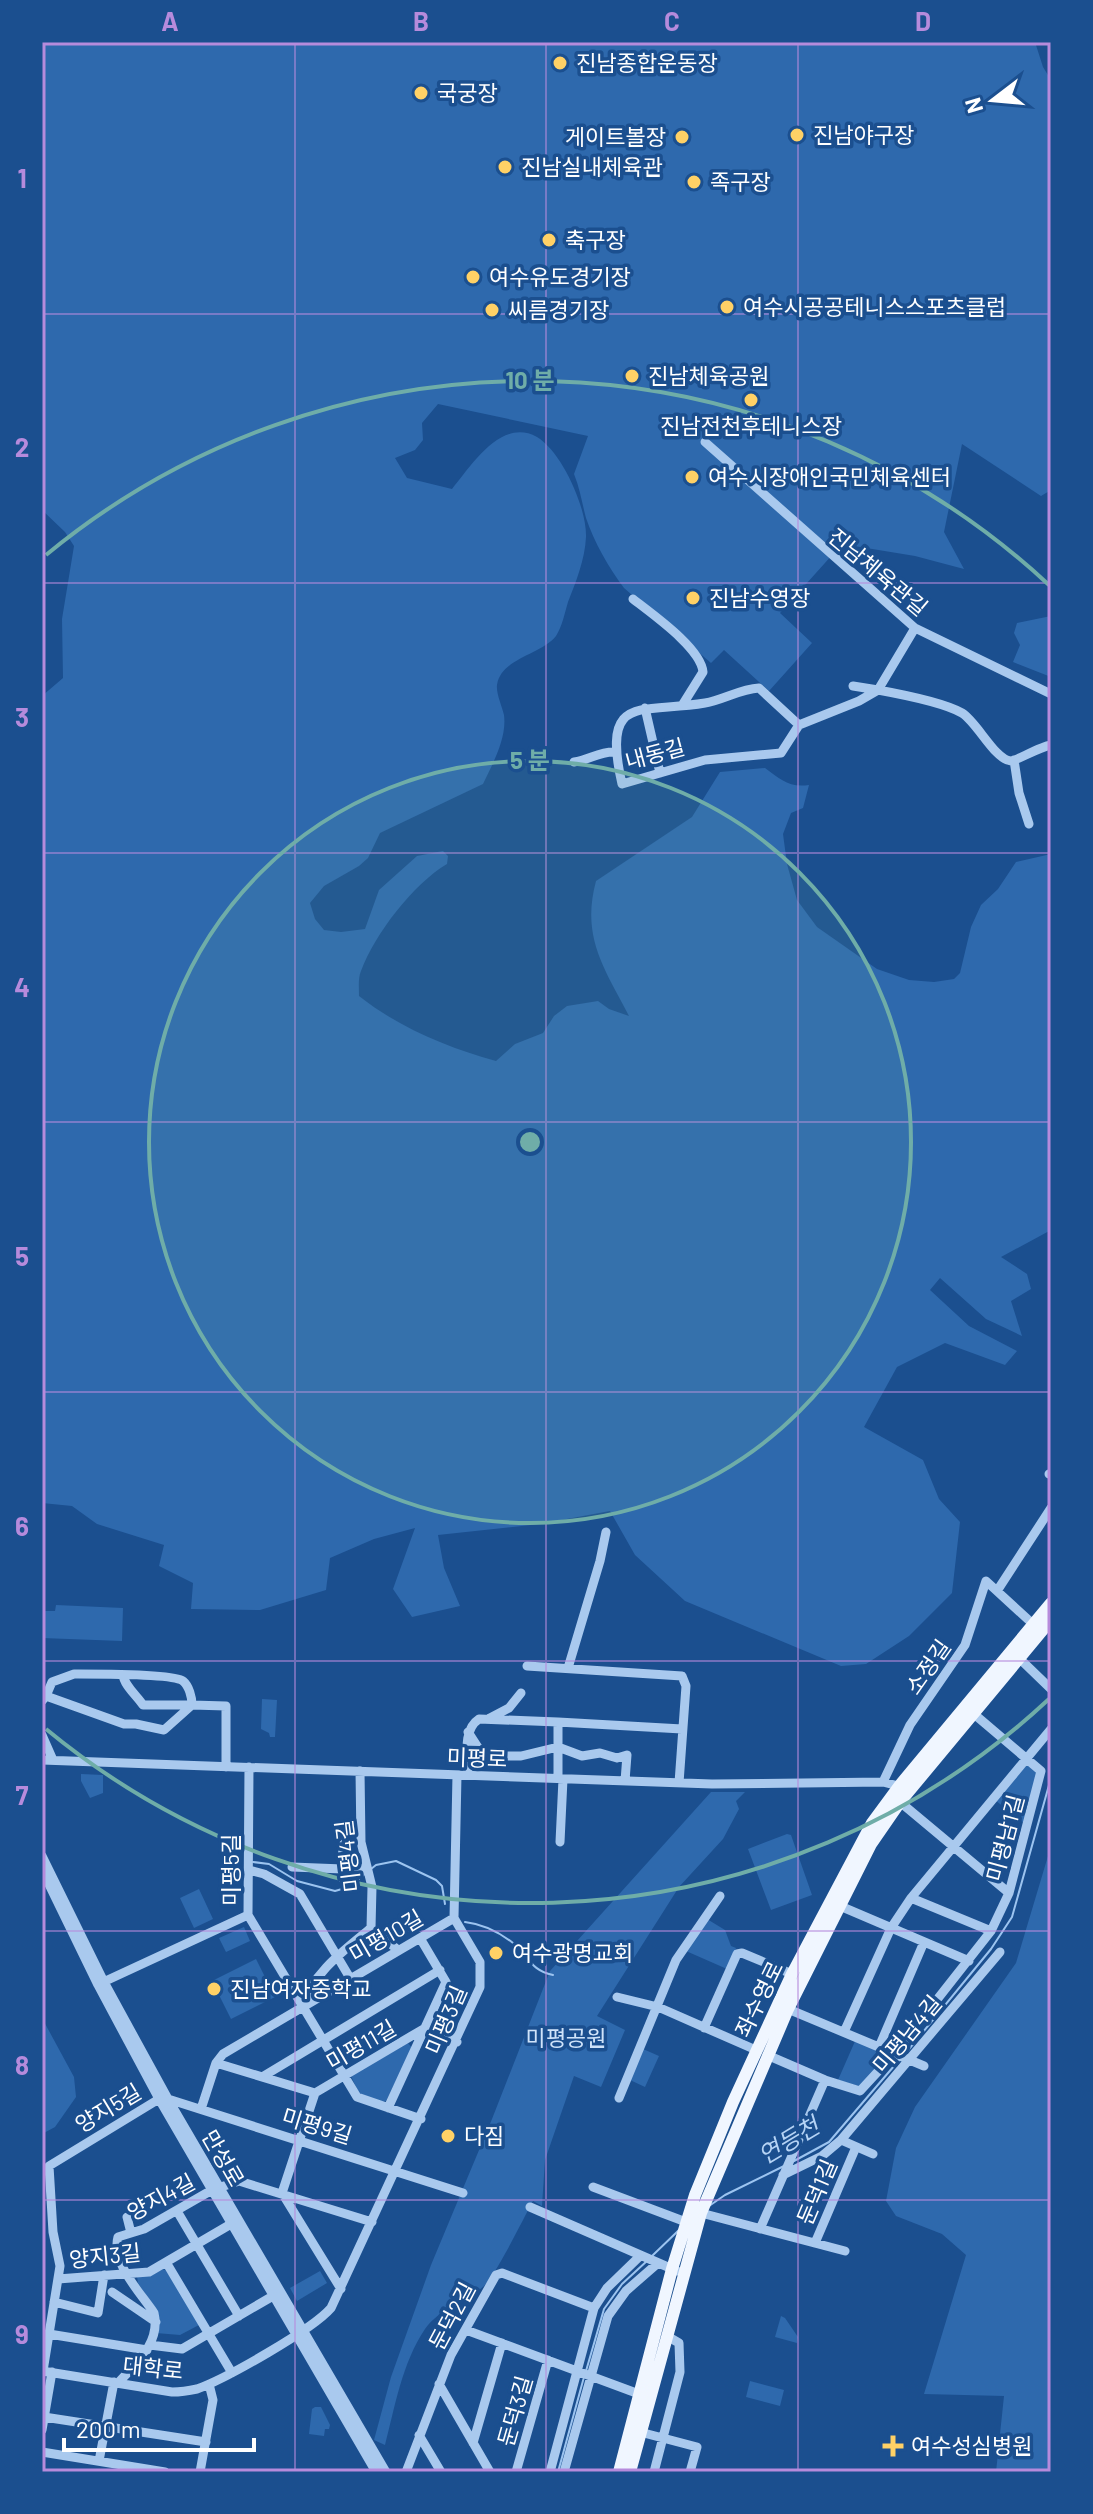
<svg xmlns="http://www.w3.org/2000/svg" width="1093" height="2514" viewBox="0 0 1093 2514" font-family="Barlow,'Noto Sans KR',sans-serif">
  <rect width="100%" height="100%" fill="#1b4f8f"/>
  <path fill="#2e69ad" d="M42,42H1035L1043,67L1051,80V490L1041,496L962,444L944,532L964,569L915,556L842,544L780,613L812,643L769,691L724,650L711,663L624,588C609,568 594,542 586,518C582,503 580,489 574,474L588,436L438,404L422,423L423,440L415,450L395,458L407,478L452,489C471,466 501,417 537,437C562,452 587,508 586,537C585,559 576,582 568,602C565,612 562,627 556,636C541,655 501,658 497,685C496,694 502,706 504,715C507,738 493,763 483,784L380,833L368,858L359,866L324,886L310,903L315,919L324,930L341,932L365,929L379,890L417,856L443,851L448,856L447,864C413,884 375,934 361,971C358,978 359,987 359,996C398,1027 448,1048 496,1061L515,1044L543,1033L554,1016L567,1006L598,1001L609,1009L629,1016C604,968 581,937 596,881L692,817L720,772L765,768C780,779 789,788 809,785L803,808L791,813L783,834L787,864L797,900L817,927L877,969L909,980L934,982L954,979L960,973L971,927L981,905L998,889L1016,862L1051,854V1230L1001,1257L1027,1274L1031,1289L1011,1301L1022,1336L986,1319L940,1278L930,1290L969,1326L1017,1351L1005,1365L945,1343L897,1367L864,1427L923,1460L939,1499L960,1522L952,1593L909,1636L866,1664L841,1666L685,1601L635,1555L610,1511L540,1524L438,1535L444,1568L460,1606L412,1617L393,1589L415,1528L374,1539L330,1558L326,1590L260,1610L191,1609L193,1583L159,1566L164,1545L97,1524L72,1506L42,1503V696L63,678L62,619L74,546L65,532L42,510Z
    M1051,616V677L1013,662L1020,645L1014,633L1017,623Z
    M56,1605L123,1608L122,1641L42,1638V1611H55Z
    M262,1699L277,1700L275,1737H270L269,1733L261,1729Z
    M1028,1762L1036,1769L1037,1775L1025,1824L995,1800Z
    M81,1774L103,1775V1793L90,1798L81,1781Z
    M711,1792H745L736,1801L739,1809L723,1839L679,1887L597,2016L625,2030L601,2087L574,2076L545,2160L542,2206L533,2201C523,2219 496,2275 484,2286C465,2303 440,2308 425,2329C402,2363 395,2407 385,2445L374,2440L391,2377L431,2265L492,2119L550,1971Z
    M787,1834L791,1835L812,1895L771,1910L748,1849Z
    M1051,1846V2472H996L1004,2396L924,2394L966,2255L942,2234L896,2216L886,2201L896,2148L915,2107L1016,1963Z
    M199,1889L213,1919L194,1928L180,1898Z
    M707,1919L725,1930L731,1946L736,1948L727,1969L686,1951Z
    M244,1927L250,1941L226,1952L219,1938Z
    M256,1959L275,1997L231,2019L212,1981Z
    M42,2018L74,2077L76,2097L55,2127L42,2134Z
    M856,2039L886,2054L888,2058L862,2087L838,2080Z
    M408,2043L412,2048L386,2101L381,2102L360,2096L351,2076Z
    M643,2049L659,2056L645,2087L630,2080Z
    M163,2269L167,2271L199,2325L180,2335L156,2333L159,2317L157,2312L138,2283L137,2276H147Z
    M320,2271L327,2283L297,2301L290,2288Z
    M781,2316L785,2318L798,2337L797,2343L775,2337Z
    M750,2381L784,2390L780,2406L746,2397Z
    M315,2407H321L330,2425L329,2429H325L324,2436L309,2434L312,2409Z"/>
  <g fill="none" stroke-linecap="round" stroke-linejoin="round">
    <path stroke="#9cc4f0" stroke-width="2" d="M253,1862L269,1864L297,1881L335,1891L349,1887L366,1873
      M371,1869L376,1865L396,1861L436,1880L442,1886L445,1904
      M465,1922C482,1924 499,1932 513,1943C530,1956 529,1970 553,1975
      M905,2054L991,1949L1012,1917L1051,1778
      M794,2161L829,2142L900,2059
      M709,2206L725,2195L784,2166
      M652,2256L679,2230
      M586,2371L604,2309L622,2284L648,2260
      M558,2472L584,2377"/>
    <path stroke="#a9c9ee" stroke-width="9" d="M705,442L915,628L1051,694
      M633,599C652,614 701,648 703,672L683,704
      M853,686L878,690L915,628
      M645,708L660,773
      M799,725L759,688C740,689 723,700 705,703C641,714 601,692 622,784L705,760L781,753L799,725L859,701L878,690C900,694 943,702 962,713C977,722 995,760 1011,761C1016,761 1039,747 1051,745
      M1014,760L1019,793L1029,824
      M574,762C589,760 600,751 615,752
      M1049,1474H1051
      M997,1591L1051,1508
      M1020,1659L1051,1689
      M527,1666L682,1676L686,1686L679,1783
      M568,1668L600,1561L606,1532
      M46,1696L52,1682L74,1674H78C94,1674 174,1674 183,1681C189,1686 192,1697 192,1705H143C137,1696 124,1685 123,1675
      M42,1701L46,1696L124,1724H136L164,1730L192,1705L226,1706V1767
      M490,1718L509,1708L521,1693
      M558,1722L682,1729
      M468,1732L479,1749L495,1756H521L558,1747L582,1756L600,1753L617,1758L627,1755L625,1781
      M42,1735L53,1760
      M42,1760L712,1784L883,1782L902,1787
      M249,1767L248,1915L357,2097L421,2119
      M468,1775C468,1757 462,1730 479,1719L558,1722V1778
      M883,1782L910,1725L965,1645L986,1581L1034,1625
      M900,1802L1009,1893
      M360,1823C339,1831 342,1860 343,1879L352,1878L366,1866
      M560,1842L563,1779
      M42,1856L104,1982L168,2099L386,2472
      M292,1867L343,1869
      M42,1870L98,1985L159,2099L376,2472
      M249,1870L264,1874L300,1894L350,1978
      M911,1898L991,1931
      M840,1906L969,1961
      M371,1928L398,1950
      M99,1984L248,1915
      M617,1997L658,2007L756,2050
      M303,2006C312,1973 346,1949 371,1928L372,1887L361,1842L360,1771
      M788,2009L924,2066
      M425,2028L457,2042
      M704,2028L737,1954L742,1953L792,1974
      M844,2032L891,1928L911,1898L1051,1729
      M879,2047L924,1942
      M767,2055L825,2080L860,2091L895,2053L991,1931L1009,1893L1041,1771L974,1714
      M216,2063L315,2093
      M262,2077L440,1970
      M619,2098L676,1960L720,1896
      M388,2108L446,1982L420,1938
      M201,2109L216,2063L223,2054L454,1918
      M841,2140L873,2154
      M783,2175L822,2156L841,2140L1000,1952
      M593,2187L686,2222
      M282,2193L315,2093L425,2028
      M282,2193L341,2289
      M530,2207L677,2271
      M177,2211L239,2316
      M701,2213L845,2251
      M127,2217L131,2233
      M760,2229L825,2080
      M815,2243L856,2147
      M166,2262L232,2373
      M58,2279L149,2272L231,2224
      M112,2292L156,2322
      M54,2302L98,2313L104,2275
      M466,2330L639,2394
      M49,2334L147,2350
      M150,2345L182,2349L273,2296
      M42,2371L172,2392C180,2392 188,2391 197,2389C225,2379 312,2330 331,2308L480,1987V1962L454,1918L457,1775
      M43,2371L60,2266L53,2232L49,2166L159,2099H168L463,2193
      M118,2383C136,2363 161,2343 154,2313C140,2292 111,2263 118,2237L144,2229L212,2190L239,2181L372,2222
      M439,2384L490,2472
      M44,2417L206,2442
      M42,2430L52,2372
      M640,2432L697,2447L690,2472
      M419,2435L441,2472
      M473,2443L502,2343
      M42,2452L165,2472
      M99,2461L114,2382
      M200,2472L213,2400L209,2384
      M406,2472L451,2355L496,2275L502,2273L594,2308L607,2288L640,2256
      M516,2472L548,2360
      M550,2472L594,2308
      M564,2472L608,2316L626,2291L658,2263
      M654,2472L680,2372L679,2343L667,2336"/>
    <path stroke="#f0f6ff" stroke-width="12" d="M619,2472L672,2269L695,2195L733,2102L792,1974L872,1823L900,1785L1051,1603
      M630,2472L701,2213L788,2009L871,1844L900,1802L1051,1620"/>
  </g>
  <path fill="none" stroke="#b68bdc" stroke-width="2" stroke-opacity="0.55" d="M295,42V2472M546,42V2472M798,42V2472M42,314H1051M42,583H1051M42,853H1051M42,1122H1051M42,1392H1051M42,1661H1051M42,1931H1051M42,2200H1051"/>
  <circle cx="530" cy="1142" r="381" fill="#6fada8" fill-opacity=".12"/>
  <g fill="none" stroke="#6fada8" stroke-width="4">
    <circle cx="530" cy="1142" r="381"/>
    <path d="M1049 1699A761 761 0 0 1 46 1729M46 555A761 761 0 0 1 1049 585"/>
  </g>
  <g fill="#ffd166" stroke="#1b4f8f" stroke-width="3">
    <circle cx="560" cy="63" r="8"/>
    <circle cx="421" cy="93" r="8"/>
    <circle cx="797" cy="135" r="8"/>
    <circle cx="682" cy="137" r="8"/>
    <circle cx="505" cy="167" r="8"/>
    <circle cx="694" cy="182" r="8"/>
    <circle cx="549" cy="240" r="8"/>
    <circle cx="473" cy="277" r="8"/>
    <circle cx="727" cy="307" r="8"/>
    <circle cx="492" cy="310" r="8"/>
    <circle cx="632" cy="376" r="8"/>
    <circle cx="751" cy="400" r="8"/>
    <circle cx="692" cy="477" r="8"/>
    <circle cx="693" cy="598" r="8"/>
    <circle cx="496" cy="1953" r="8"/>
    <circle cx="214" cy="1989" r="8"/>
    <circle cx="448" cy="2136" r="8"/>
    <path d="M889 2434h8v8h8v8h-8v8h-8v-8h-8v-8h8z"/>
  </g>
  <g text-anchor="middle" stroke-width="7" stroke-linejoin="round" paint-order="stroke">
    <g font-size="22" fill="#fff" stroke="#1b4f8f" text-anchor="start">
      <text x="576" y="71">진남종합운동장</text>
      <text x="437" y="101">국궁장</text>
      <text x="813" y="143">진남야구장</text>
      <text x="666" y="145" text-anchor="end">게이트볼장</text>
      <text x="521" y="175">진남실내체육관</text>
      <text x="710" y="190">족구장</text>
      <text x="565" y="248">축구장</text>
      <text x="489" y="285">여수유도경기장</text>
      <text x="743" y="315">여수시공공테니스스포츠클럽</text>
      <text x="508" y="318">씨름경기장</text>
      <text x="648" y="384">진남체육공원</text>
      <text x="751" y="434" text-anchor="middle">진남전천후테니스장</text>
      <text x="708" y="485">여수시장애인국민체육센터</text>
      <text x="709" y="606">진남수영장</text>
      <text x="512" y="1961">여수광명교회</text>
      <text x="230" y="1997">진남여자중학교</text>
      <text x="464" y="2144">다짐</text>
      <text x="911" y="2454">여수성심병원</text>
    </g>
    <g font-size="22" fill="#fff" stroke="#1b4f8f">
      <text transform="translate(878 572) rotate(40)" y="8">진남체육관길</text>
      <text transform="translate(655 754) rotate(-15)" y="8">내동길</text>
      <text transform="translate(928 1667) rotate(-55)" y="8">소정길</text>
      <text transform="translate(477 1758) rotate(2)" y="8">미평로</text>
      <text transform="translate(1005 1838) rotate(-75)" y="8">미평남1길</text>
      <text transform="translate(348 1856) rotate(-97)" y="8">미평4길</text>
      <text transform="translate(231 1870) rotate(-90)" y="8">미평5길</text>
      <text transform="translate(386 1936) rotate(-30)" y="8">미평10길</text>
      <text transform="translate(759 1999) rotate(-64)" y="8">좌수영로</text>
      <text transform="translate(446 2020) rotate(-67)" y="8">미평3길</text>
      <text transform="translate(907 2034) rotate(-50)" y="8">미평남4길</text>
      <text transform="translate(361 2045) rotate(-30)" y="8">미평11길</text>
      <text transform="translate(108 2108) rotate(-31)" y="8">양지5길</text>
      <text transform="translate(317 2126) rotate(17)" y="8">미평9길</text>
      <text transform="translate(223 2158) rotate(60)" y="8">만성로</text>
      <text transform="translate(817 2192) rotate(-67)" y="8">둔덕1길</text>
      <text transform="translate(161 2197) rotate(-28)" y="8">양지4길</text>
      <text transform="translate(105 2256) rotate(-6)" y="8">양지3길</text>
      <text transform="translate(452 2316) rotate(-62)" y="8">둔덕2길</text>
      <text transform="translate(153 2368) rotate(6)" y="8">대학로</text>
      <text transform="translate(515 2411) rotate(-74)" y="8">둔덕3길</text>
    </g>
    <g font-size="22" fill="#cfe3fa" stroke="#1b4f8f">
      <text x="566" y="2046">미평공원</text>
    </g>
    <g font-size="24" font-style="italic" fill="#b5d3f5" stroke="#1b4f8f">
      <text transform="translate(789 2141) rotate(-31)" y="8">연등천</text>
    </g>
  </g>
  <circle cx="530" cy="1142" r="12" fill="#6fada8" stroke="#1b4f8f" stroke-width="4"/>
  <g font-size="24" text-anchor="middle" font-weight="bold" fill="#6fada8" stroke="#1b4f8f" stroke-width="7" stroke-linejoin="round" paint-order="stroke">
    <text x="530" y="389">10 분</text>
    <text x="530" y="769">5 분</text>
  </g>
  <rect width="1093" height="2514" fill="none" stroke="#1b4f8f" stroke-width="88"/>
  <g transform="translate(993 100) rotate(254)" stroke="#1b4f8f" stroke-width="6" paint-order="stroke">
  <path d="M0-6L14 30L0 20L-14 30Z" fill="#ffffff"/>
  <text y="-12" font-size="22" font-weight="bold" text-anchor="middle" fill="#ffffff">N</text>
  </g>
  <path d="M64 2438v12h190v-12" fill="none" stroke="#ffffff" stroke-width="4"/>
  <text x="76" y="2438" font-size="24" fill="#ffffff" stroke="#1b4f8f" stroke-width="6" paint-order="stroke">200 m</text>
  <rect x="44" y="44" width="1005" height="2426" fill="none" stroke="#b68bdc" stroke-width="3"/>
  <g font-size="26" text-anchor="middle" font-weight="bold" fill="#b68bdc">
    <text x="170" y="31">A</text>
    <text x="421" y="31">B</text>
    <text x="672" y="31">C</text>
    <text x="923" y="31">D</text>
    <text x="22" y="188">1</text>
    <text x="22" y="457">2</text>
    <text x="22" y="727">3</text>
    <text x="22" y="997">4</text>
    <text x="22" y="1266">5</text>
    <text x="22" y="1536">6</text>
    <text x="22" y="1805">7</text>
    <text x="22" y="2075">8</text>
    <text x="22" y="2344">9</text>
  </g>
</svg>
